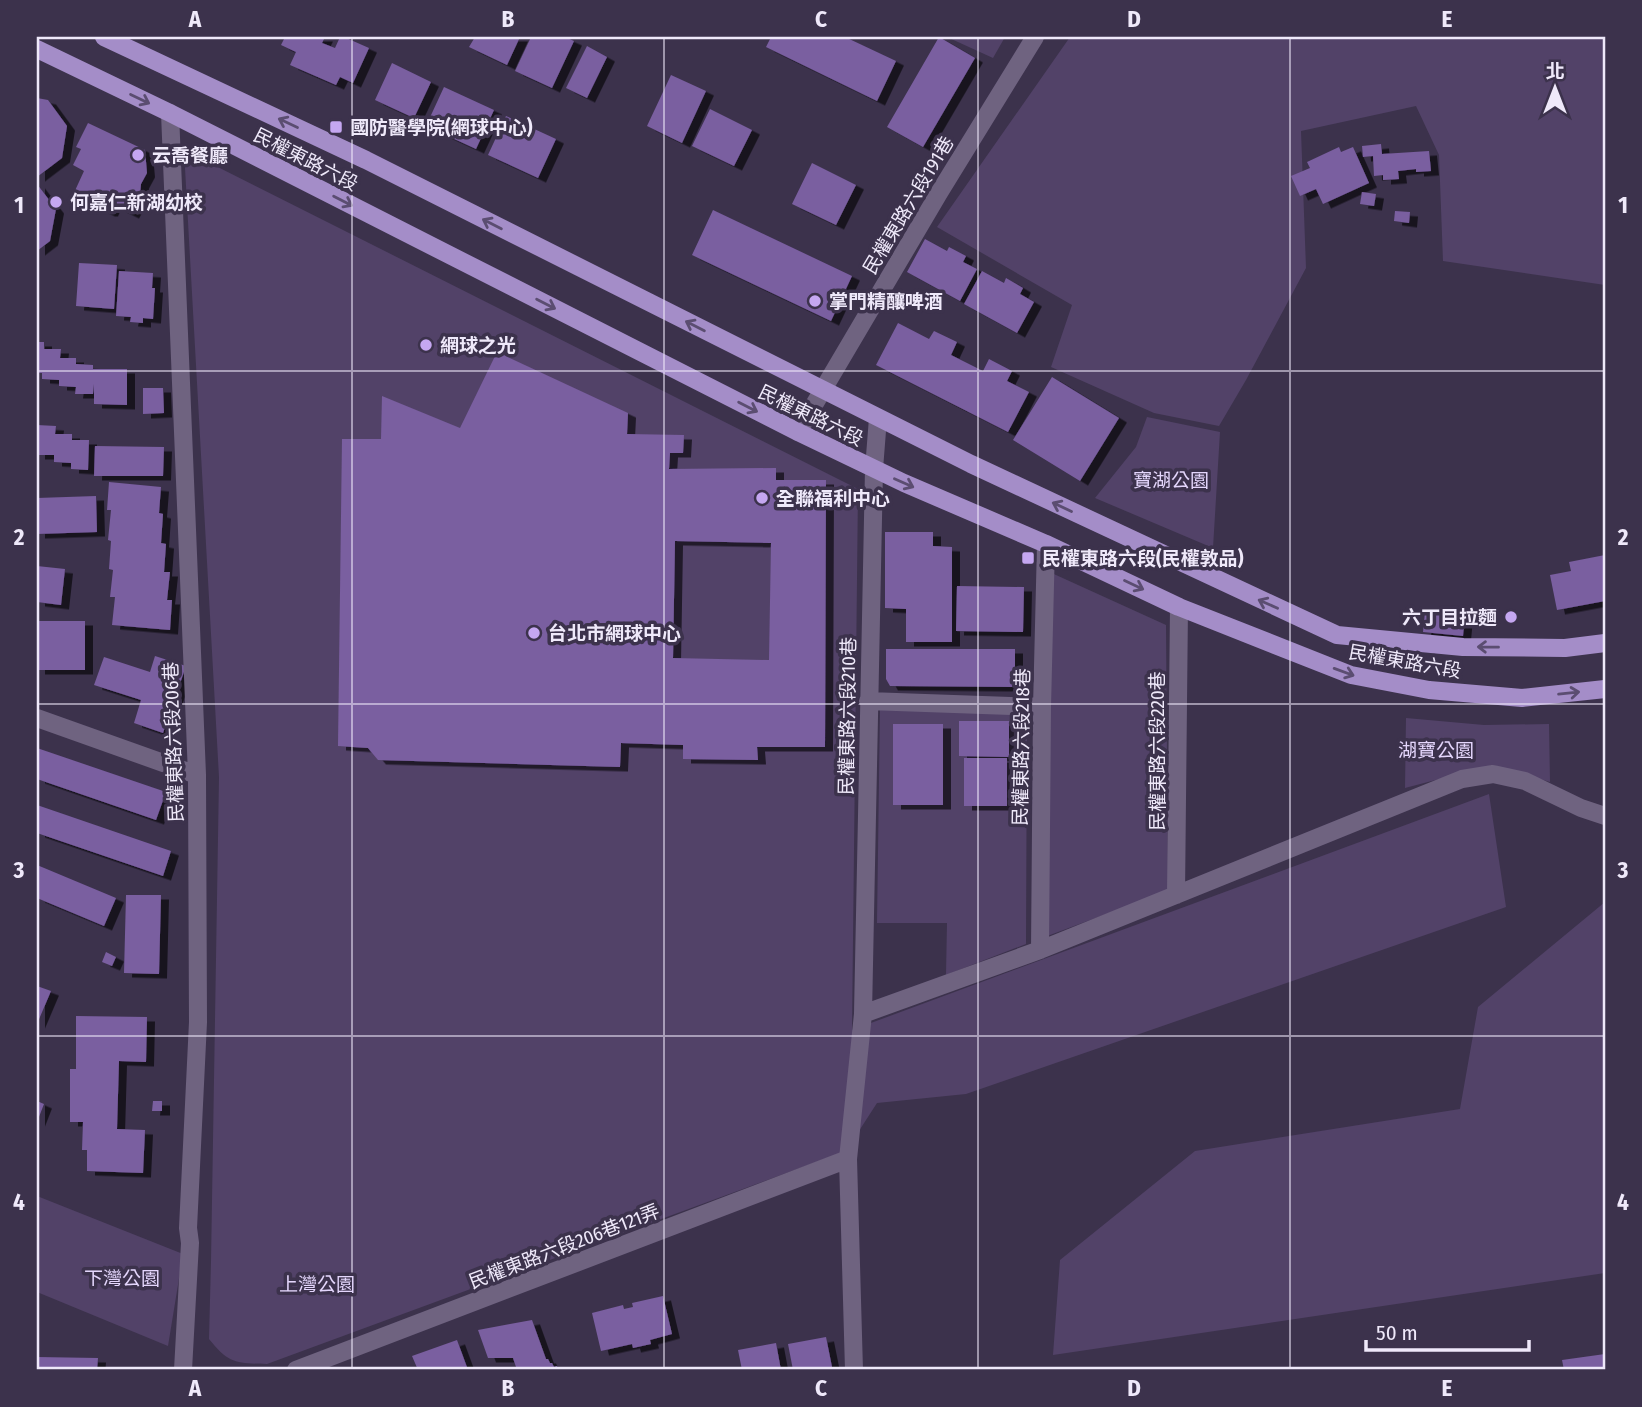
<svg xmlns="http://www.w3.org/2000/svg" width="1642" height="1407" viewBox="0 0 1642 1407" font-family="'Fira Sans Condensed','Noto Sans TC',sans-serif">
  <defs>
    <filter id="shadow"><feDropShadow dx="8" dy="4.5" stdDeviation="0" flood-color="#0009"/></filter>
  </defs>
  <rect width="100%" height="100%" fill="#3c324c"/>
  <path fill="#524268" d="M947,37H1005L993,58Z
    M1070,37H1605V285L1443,261L1439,155L1416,106L1301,131L1306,268L1246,380L1219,426L1154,413L1051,367L1072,305L937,227Z
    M184,150L858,489L852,1030L1489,794L1506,907L966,1094L877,1103L846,1151L267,1364C236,1363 229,1364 209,1339L211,1261L219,777Z
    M1147,417L1220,432L1213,548L1095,498L1136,447Z
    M1045,570L1166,625L1168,891L1042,938Z
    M880,709L1027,713L1026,944L946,975L947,923H877Z
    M1406,718L1484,725L1549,724L1550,782L1493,765L1405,788Z
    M1605,902V1273L1053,1355L1060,1260L1195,1151L1460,1109L1478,1007Z
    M37,1196L183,1254L168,1346L37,1292Z"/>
  <path fill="#7a5ea0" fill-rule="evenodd" filter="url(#shadow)" d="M285,37H325L322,43L335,48L340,37H344L369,48L353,83L340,77L336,85L290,65L296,52L281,45Z
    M475,37H520L507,65L469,47Z
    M531,37H565L574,41L552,88L515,71Z
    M771,37H845L896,61L877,101L766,47Z
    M939,37L975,58L923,147L887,127Z
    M587,46L607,57L587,98L566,88Z
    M392,63L431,82L414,118L375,100Z
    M671,75L706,91L682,143L647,126Z
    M444,87L494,110L476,149L426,126Z
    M37,98L48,100L67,126L62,158L37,177Z
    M710,109L752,130L734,166L692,146Z
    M506,116L556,139L538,178L488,155Z
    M88,123L145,150L147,173L141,184L139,205L137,208L135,207L131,214L113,205L110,212H107L73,195L84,171L73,165L81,149L76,147Z
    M1381,144L1382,154L1429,151L1431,171L1416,172V169L1398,171L1399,179L1383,180V175L1374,176L1373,156L1363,157L1362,146Z
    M1339,147L1341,152L1353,147L1369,183L1323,204L1316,189L1300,196L1291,176L1310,168L1307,162Z
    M812,163L856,185L836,225L792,204Z
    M37,184L56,209L50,241L37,251Z
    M1362,192L1376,194L1374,206L1360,204Z
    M713,210L852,276L831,321L692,255Z
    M1395,211L1410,212L1409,223L1394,221Z
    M925,239L947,251L949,247L966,256L963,262L977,269L960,301L907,272Z
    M79,263L117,265L114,309L76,306Z
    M119,271L153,273L152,288H155L153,319L143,318V323L130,322L131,317L116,316Z
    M982,271L1004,283L1006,278L1023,288L1020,294L1034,302L1017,333L964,304Z
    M898,323L929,339L934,331L957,342L951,355L983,371L989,359L1012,371L1007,381L1029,392L1008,432L876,365Z
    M37,342H44V349H61L60,358H76V364L93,365V369H127V405L94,404V384L93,394H75L76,387L59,386V380L42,379V373H37Z
    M497,352L628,413L627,434L684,435L683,453H670L669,469L776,468V480H826L825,747H757L758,760L683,759V745L621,743L620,767L378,760L368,748L338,746L342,439H381L382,396L460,428ZM675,541L771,543L769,660L673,658Z
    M1052,377L1119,418L1080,481L1013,440Z
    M143,388H163L164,413L143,414Z
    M37,425L56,426L55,434H72V440H89L88,470L71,469V463L54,462V455H37Z
    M95,446L164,447L163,476H94Z
    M109,482L161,487L159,513L163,514L161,543L166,544L164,572H170L167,600H172L170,630L112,625L115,597H110L113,570L109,569L111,541L108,540L111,510H107Z
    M96,496L97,532L37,534V498Z
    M885,532H933V546L952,547V642H906V609L885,608Z
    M1605,555V601L1557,610L1550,575L1571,571L1569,562Z
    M37,566L65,569L61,605L37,602Z
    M957,586L1024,587L1023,632L956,631Z
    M1425,612L1465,615L1463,636L1423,632Z
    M37,621H85V670H37Z
    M886,649H1015V687L890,686L886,679Z
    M155,656L186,666L163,733L134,723L141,700L94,685L104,657L150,672Z
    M959,721H1009V757L959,756Z
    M893,724H943V805H893Z
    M37,748L166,792L156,820L37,779Z
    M964,758H1007V806H964Z
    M37,805L171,851L163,876L37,833Z
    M37,865L116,898L104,926L37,898Z
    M126,895H161L159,974L124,973Z
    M106,952L116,957L112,966L102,962Z
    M37,986L51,991L37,1024Z
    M76,1016L147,1017L146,1062L119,1061L117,1129L145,1130L143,1173L87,1171V1150H82L83,1122H70V1069H76Z
    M37,1101L44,1104L37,1122Z
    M153,1101H162V1111H152Z
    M663,1296L672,1334L650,1340L651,1344L633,1348L632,1344L601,1351L592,1313L623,1305L624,1309L633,1307L632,1303Z
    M532,1320L546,1359H548L550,1363H552L554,1367L557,1366L558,1370H517L513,1358H488L478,1330Z
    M826,1337L832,1367L814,1370H793L788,1344Z
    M457,1340L468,1370H418L412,1356Z
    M776,1343L781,1370H742L738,1350Z
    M1605,1354V1370H1564L1562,1360Z
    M37,1357L98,1358L97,1370H37Z"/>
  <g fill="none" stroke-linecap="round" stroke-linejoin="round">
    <path stroke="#6f6380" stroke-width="18" d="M170,113L197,775L198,1022L188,1228L190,1243L183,1370
      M798,432L939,193L1035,37
      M868,701L1042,707
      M37,718L197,775
      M1176,895L1179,607
      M1040,950L1042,707L1046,544
      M863,1014L1040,950L1462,779L1493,774L1525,781L1581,808L1605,816
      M296,1370L848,1159
      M854,1370L848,1159L863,1014L874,469L878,418"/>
    <path stroke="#a48dc8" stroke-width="18" d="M104,37L366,160L971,464L1337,635L1463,647L1565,648L1605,643
      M37,49L170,113L798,432L904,483L1046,544L1179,607L1351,675L1429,690L1522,698L1605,689"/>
  </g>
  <defs><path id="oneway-shaft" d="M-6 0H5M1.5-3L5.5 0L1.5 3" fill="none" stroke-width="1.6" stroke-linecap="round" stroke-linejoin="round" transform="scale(1.75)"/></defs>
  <g stroke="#5b4d71">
    <use href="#oneway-shaft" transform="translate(140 99) rotate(26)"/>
    <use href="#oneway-shaft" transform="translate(288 123) rotate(-155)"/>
    <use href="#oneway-shaft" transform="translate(343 201) rotate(27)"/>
    <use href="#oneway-shaft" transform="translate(492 224) rotate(-153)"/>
    <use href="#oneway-shaft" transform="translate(546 304) rotate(27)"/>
    <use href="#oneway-shaft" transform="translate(695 326) rotate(-153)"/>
    <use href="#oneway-shaft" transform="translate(748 407) rotate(27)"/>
    <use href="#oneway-shaft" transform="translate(904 483) rotate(24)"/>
    <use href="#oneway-shaft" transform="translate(1062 507) rotate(-155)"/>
    <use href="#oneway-shaft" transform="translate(1134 585) rotate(25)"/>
    <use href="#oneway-shaft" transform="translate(1268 604) rotate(-156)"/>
    <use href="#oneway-shaft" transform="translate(1488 647) rotate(-179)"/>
    <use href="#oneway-shaft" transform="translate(1344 672) rotate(20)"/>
    <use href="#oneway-shaft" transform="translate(1569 693) rotate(-6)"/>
  </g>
  <path fill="none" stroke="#efe9fa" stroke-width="2" stroke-opacity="0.55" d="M352,37V1370M664,37V1370M978,37V1370M1290,37V1370M37,371H1605M37,704H1605M37,1036H1605"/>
  <g fill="#c5a7f1" stroke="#3c324c" stroke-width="2.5">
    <rect x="329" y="120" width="14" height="14" rx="3.5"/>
    <circle cx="138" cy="155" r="7"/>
    <circle cx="56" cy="202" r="7"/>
    <circle cx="815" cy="301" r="7"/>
    <circle cx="426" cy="345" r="7"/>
    <circle cx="762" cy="498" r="7"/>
    <rect x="1021" y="551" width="14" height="14" rx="3.5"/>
    <circle cx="1511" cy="617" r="7"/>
    <circle cx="534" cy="633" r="7"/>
  </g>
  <g text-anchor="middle" stroke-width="7" stroke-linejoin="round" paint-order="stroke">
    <g font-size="19" font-weight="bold" fill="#efe9fa" stroke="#3c324c" text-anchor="start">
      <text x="350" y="134">國防醫學院(網球中心)</text>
      <text x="152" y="162">云喬餐廳</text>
      <text x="70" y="209">何嘉仁新湖幼校</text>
      <text x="829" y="308">掌門精釀啤酒</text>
      <text x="440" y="352">網球之光</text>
      <text x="776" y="505">全聯福利中心</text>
      <text x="1042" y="565">民權東路六段(民權敦品)</text>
      <text x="1497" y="624" text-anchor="end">六丁目拉麵</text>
      <text x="548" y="640">台北市網球中心</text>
    </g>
    <g font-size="19" fill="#efe9fa" stroke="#3c324c">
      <text transform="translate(306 159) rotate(27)" y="7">民權東路六段</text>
      <text transform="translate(908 205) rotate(-59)" y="7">民權東路六段191巷</text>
      <text transform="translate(811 415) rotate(26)" y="7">民權東路六段</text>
      <text transform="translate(1405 661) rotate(10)" y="7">民權東路六段</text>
      <text transform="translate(847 716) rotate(-89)" y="7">民權東路六段210巷</text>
      <text transform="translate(173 742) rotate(-92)" y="7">民權東路六段206巷</text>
      <text transform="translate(1021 747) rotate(-89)" y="7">民權東路六段218巷</text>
      <text transform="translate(1157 751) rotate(-90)" y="7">民權東路六段220巷</text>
      <text transform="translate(564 1246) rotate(-21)" y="7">民權東路六段206巷121弄</text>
    </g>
    <g font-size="19" fill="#e4d6fc" stroke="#3c324c">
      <text x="1171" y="487">寶湖公園</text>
      <text x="1436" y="757">湖寶公園</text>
      <text x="122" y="1285">下灣公園</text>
      <text x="317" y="1291">上灣公園</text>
    </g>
  </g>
  <rect width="1642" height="1407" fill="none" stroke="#3c324c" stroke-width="77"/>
  <g transform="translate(1555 88)" stroke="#3c324c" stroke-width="5" paint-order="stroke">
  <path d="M0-5L12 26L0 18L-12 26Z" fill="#efe9fa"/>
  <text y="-10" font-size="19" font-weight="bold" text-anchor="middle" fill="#efe9fa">北</text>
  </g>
  <path d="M1366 1340v10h163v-10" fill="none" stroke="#efe9fa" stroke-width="3.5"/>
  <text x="1376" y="1340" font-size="21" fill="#efe9fa" stroke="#3c324c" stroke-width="5" paint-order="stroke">50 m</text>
  <rect x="38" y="38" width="1566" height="1330" fill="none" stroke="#efe9fa" stroke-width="2.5"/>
  <g font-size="23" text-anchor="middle" font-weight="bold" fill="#efe9fa">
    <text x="195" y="27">A</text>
    <text x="508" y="27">B</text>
    <text x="821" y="27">C</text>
    <text x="1134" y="27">D</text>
    <text x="1447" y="27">E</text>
    <text x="19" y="213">1</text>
    <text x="1623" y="213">1</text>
    <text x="19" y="545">2</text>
    <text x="1623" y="545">2</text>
    <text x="19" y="878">3</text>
    <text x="1623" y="878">3</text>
    <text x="19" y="1210">4</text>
    <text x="1623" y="1210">4</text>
    <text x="195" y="1396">A</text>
    <text x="508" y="1396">B</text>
    <text x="821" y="1396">C</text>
    <text x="1134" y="1396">D</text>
    <text x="1447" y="1396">E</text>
  </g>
</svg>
